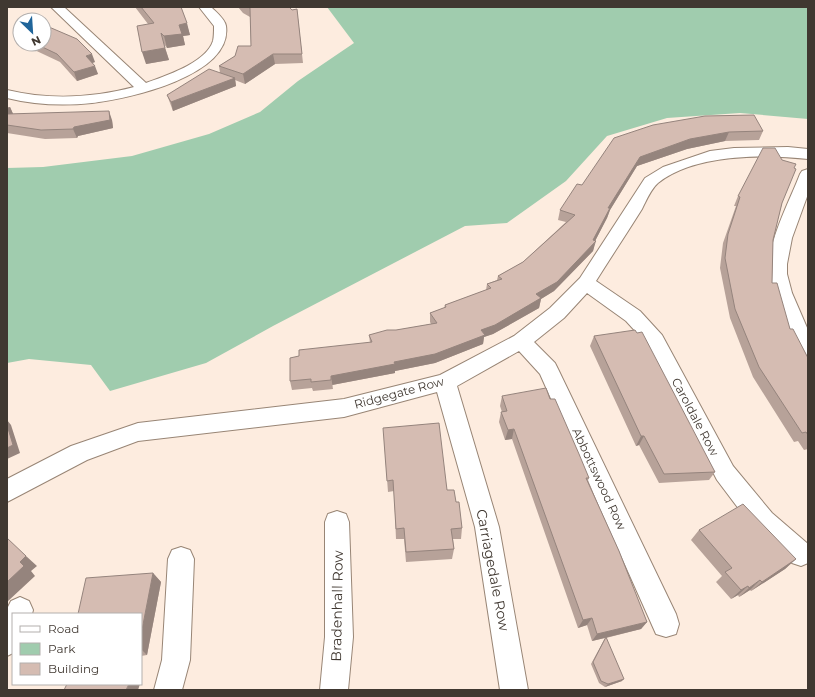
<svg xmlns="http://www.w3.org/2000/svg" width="815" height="697" viewBox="0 0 815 697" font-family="Montserrat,sans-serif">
  <rect width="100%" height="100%" fill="#fdecdf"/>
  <path fill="#a0ccae" d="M327,7H808V119L740,113L667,118L607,136L566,181L507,223L465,226L273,326L206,363L110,391L91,365L29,359L7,363V168L43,167L132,156L209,134L260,112L298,81L354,43Z"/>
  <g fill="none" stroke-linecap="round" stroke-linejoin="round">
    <defs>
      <path id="minor" d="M51,7H64L146,83C165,76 206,63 213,41C214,37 214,31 214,26L199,7H211C216,12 225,19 226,26C233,76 127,99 92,103C64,106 35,105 7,98V90C48,100 93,98 134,87Z
        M788,147L808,149V159C764,154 694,154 658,183C651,189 646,201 642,209C627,233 611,257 596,281L640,311L662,335L733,466L772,513L808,544V563L801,566L792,563L754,529L717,480L648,345L626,321L587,293L564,318L534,342L555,363L558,369L676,614L679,624L676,634L666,637L656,634L540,374L519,351L457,386L499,527L528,690H500L475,527L437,392L344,417L138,441L87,460L7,502V479L71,446L138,423L344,399L440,375L514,336L550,308L580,278L645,178L663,167L710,151L734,148Z
        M808,169V194L792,238L787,264V274L792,293L808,330V356L801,353C788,329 771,302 769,274C767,242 789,203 800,174L802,171Z
        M337,511L346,514L349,522L353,637L348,690H320L325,637V522L328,514Z
        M181,547L190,550L194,559L190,660L182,690H154L162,660L168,559L172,550Z
        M20,597L29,601L33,610L32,614H13V653L7,656V609L11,601Z"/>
    </defs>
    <use href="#minor" stroke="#988575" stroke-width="2"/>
    <use href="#minor" fill="#fff" fill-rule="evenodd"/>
  </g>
  <path fill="#b7a299" d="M135,7H181L190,35L183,36L185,45L167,48L164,44L169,60L146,64L148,24Z
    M238,7H289L292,10L297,9L303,63L275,64L245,84L235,80L236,86L173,111L167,95L220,73L219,66L251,46L250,17L243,13Z
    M25,44H44L95,62L92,63L98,74L77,81L60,62L26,46Z
    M7,107H10L13,114L112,120L113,128L78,136L77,138L45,139L7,133Z
    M653,125L763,131L759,140L725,141L687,149L637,166L610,210L607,218L595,241L593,251L554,291L541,299L539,308L493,334L484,337L483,344L435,363L395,371V373L332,385L333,389L313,391L312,388L292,390L290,381L299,356L370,343L369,335L431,324L430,322V313L444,308L445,305L486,290L487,284L497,280L498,276L523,262L566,222L558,220L560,210L582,185Z
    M738,196L782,203L773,240L772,283L790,329L808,358V449L804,450L798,441L794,442L753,377L730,318L720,268L723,243L736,206H734Z
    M637,333L715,472L709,480L659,483L639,445L636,446L590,346L594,336Z
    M502,396L550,399L589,478L588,480L647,622L641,629L606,638L622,681L605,687L599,683L591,664L605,638L592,641L587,625L578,628L512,439L505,440L499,422L501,412H502L500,406Z
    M384,439L447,490L456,502L462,528L461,539H453L454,549L452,559L406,562L404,539H396L394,491L388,492Z
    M699,530L796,559L785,569L751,591L750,590L739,597L738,595L731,599L716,582L722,576L691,540Z
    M153,573L161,582L147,655L141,656V614Z"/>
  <path fill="#95847d" d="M187,23L190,35L183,36L185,45L167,48L164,36L179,25Z
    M165,48L169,60L146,64L142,52Z
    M92,54L95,62L89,64L86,56Z
    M273,54L275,64L245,84L243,74Z
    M95,66L98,74L77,81L74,72Z
    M235,78L236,86L173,111L171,102Z
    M10,107L14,116L7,122V109Z
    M109,111L112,120L113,128L78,136L77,138L73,129L74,127Z
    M729,132L725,141L687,149L637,166L610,210L607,218L593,245L596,241L593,251L554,291L541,299L539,308L493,334L484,337L483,344L435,363L395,371V373L332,385L333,389L331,376L394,362L481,330L536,294L593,240L608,208L640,157L690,139Z
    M7,420L11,425L20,453L7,459Z
    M514,429L512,439L505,440L508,430Z
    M641,436H644L639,445L636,446Z
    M26,556L37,566L31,571L35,576L7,602V582L20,562Z
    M796,559L785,569L751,591L762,582Z
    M153,573L161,582L147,655L141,649V635Z
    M760,580L750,590L739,597L749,588Z
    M748,586L738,595L731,599L741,590Z
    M592,618L587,625L578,628L583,620Z
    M647,622L641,629L592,641L597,634Z
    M624,679L622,681L605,687L608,684Z
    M129,684H140L138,690H126Z"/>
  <path fill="#d5bcb2" stroke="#95847d" d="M141,7H181L187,23L179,25L182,34L164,36L161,33L165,48L142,52L137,26L154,23Z
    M247,7H289L292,10L297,9L302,54H273L243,74L219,66L235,56L238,46H251L250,8Z
    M49,27L77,39L92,54L86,56L95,66L74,72L57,54L36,44H44V29Z
    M209,69L235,78L171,102L167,95Z
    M109,111L110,120L74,127L73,129L41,130L7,125V114Z
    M754,115L763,131L729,132L690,139L640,157L608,208H610L593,240L596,241L557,282L536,294L541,298L495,325L481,330L485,335L435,354L394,362L395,364L331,376V380L311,382V379L290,381V358L299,356V350L372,342L369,335L387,330H396L437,323L430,313L446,307L445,305L491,288L487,284L502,279L498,276L523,262L575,215L560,210L577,184L582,185L614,138L653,125L705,116Z
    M763,148H775L782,160L796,164L794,168L796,169L782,203L773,240L772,283H777L790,329H793L808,358V435L806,432L802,433L759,367L735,309L725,258L728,234L740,197L738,196Z
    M635,330L637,333L642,332L715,472L664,474L644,436H641L594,336Z
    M546,388L550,399H555L579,454L589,478H586L619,551L647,622L597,634L592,618L583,620L514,429L508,430L501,412L507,411L502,396Z
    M439,423L447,490H454L456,502H459L462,528L451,529L454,549L406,552L404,528L396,529L393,480L387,481L383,428Z
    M7,425L13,445L7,448Z
    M743,504L796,559L762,582L760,580L749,588L748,586L741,590L725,572L732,568L699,530Z
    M7,538L26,556L20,562L24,566L7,582Z
    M153,573L141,635V614H78L86,578Z
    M606,637L624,679L608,684L601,681L593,662Z
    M67,684H129L126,690H64Z"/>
  <g text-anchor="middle" stroke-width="4" stroke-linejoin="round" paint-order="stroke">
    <g font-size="12" fill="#403831" stroke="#fff">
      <text transform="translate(399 393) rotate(-15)" y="4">Ridgegate Row</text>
      <text transform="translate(695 417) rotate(62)" y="4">Caroldale Row</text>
      <text transform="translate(599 479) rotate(65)" y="4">Abbottswood Row</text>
    </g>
    <g font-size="14" fill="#403831" stroke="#fff">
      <text transform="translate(493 570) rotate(79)" y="5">Carriagedale Row</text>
      <text transform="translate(337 606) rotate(-89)" y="5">Bradenhall Row</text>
    </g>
  </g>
  <rect width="815" height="697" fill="none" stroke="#403831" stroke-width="16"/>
  <rect x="12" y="613" width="130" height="72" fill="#ffffff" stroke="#b3afad"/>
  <rect x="20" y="626" width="20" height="6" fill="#ffffff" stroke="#b3afad"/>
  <text x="48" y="633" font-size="12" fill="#403831">Road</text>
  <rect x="20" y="643" width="20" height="12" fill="#a0ccae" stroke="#b3afad"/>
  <text x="48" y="653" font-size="12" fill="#403831">Park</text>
  <rect x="20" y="663" width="20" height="12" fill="#d5bcb2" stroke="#b3afad"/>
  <text x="48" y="673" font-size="12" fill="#403831">Building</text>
  <g transform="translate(32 32) rotate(155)"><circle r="19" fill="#ffffff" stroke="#b3afad"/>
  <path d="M0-3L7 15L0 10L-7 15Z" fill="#20659a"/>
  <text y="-6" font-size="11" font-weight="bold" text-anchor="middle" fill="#403831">N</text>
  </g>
</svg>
